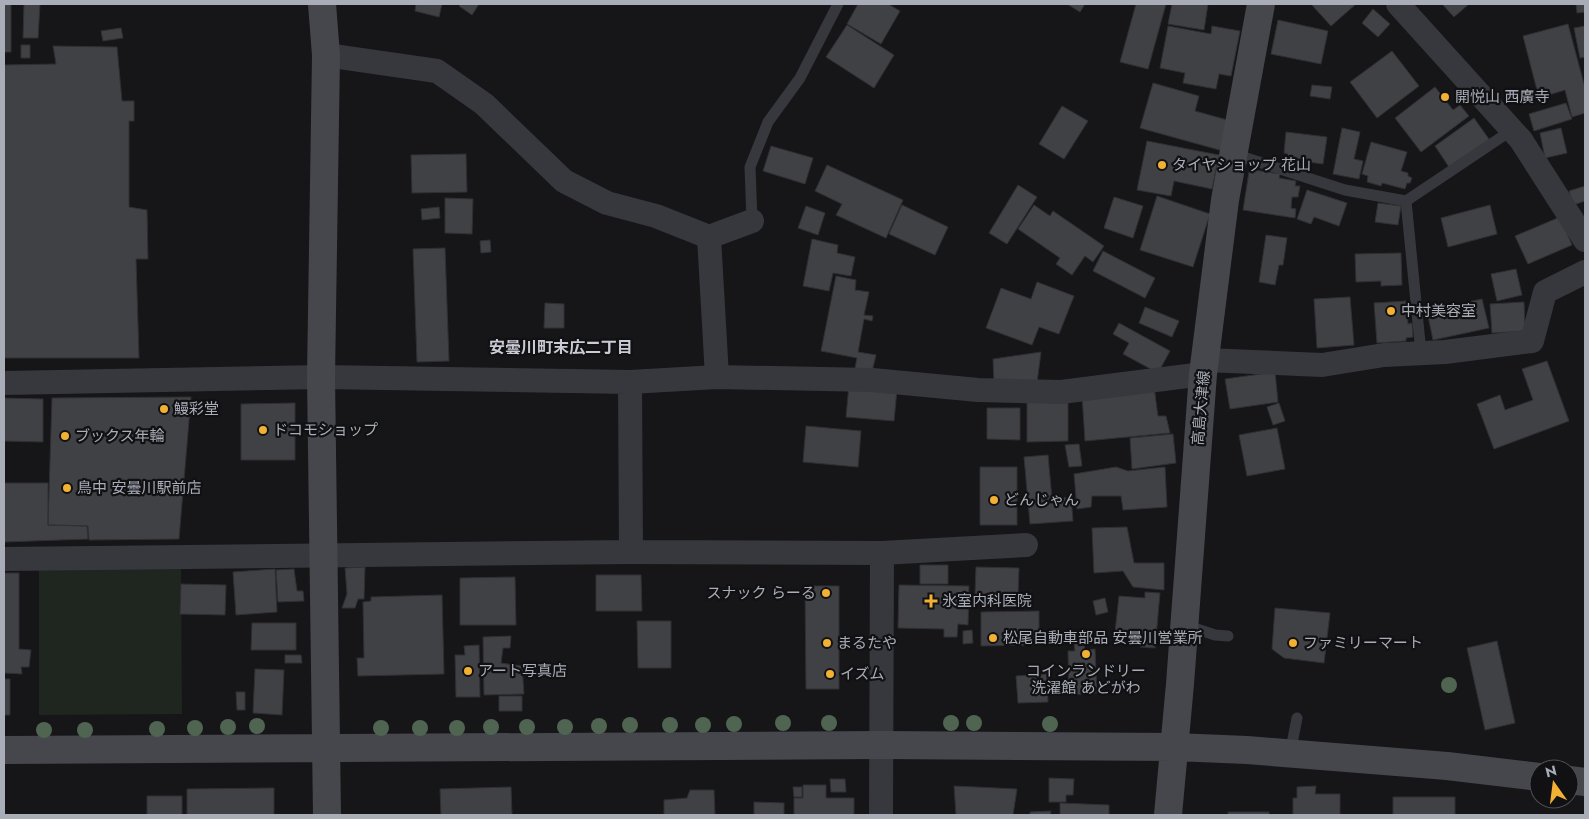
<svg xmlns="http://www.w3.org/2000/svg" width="1589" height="819" viewBox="0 0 1589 819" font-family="Jost,'Noto Sans JP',sans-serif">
  <rect width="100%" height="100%" fill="#161618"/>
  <path fill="#1e261f" d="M181,567L182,714L39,715V568Z"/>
  <path fill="#404145" stroke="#303034" d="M4,4H11V52H4Z
    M24,4H40L38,38H23Z
    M416,4H442L439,17L415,11Z
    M461,4H479L472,15L459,6Z
    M858,4H888L900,11L881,44L847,24Z
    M1067,4H1085L1080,12Z
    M1136,4H1166L1148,69L1120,62Z
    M1172,4H1208L1204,30L1168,24Z
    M1311,4H1356L1331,26Z
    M1442,4H1469L1454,17Z
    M1576,4H1585V12L1577,13Z
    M1373,9L1390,24L1378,37L1362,23Z
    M1278,20L1328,31L1321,64L1271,54Z
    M1568,24L1585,88V113L1572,117L1565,90L1539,98L1523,36Z
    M847,25L894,55L874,88L826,57Z
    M1168,26L1211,34L1212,26L1240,31L1231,76L1219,74L1216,89L1183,83L1185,73L1160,68Z
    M1585,26V57L1580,58L1574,28Z
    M121,28L123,38L103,41L101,31Z
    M21,45H30V58H21Z
    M53,46L117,47L122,101H134V121H129V207L147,210L148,259H136L139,358H4V65L56,64Z
    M1392,51L1419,86L1377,118L1350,82Z
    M1153,83L1199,96L1195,111L1231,121L1223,151L1140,128Z
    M1312,85L1332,87L1330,99L1310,96Z
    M1435,87L1453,110L1460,105L1469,116L1421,152L1395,118Z
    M1566,103L1572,119L1534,131L1529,114Z
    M1062,106L1088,121L1064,159L1039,144Z
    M1474,118L1491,142L1451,170L1435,146Z
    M1342,128L1360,132L1354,159L1363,161L1359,179L1333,174Z
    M1561,128L1567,153L1545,158L1540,133Z
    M1286,132L1327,137L1323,164L1287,159L1288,154L1284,153Z
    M1147,141L1219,155L1212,189L1174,181L1171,196L1137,190Z
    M1371,142L1407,152L1401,171L1408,173V176L1412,178L1410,183H1407L1405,189L1382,183L1381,186L1367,182L1368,176L1362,174Z
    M771,146L813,158L805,184L763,171Z
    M466,154L467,192L412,193L411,155Z
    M827,165L903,200L886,238L836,215L842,204L815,191Z
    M1254,170L1280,174L1279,178L1296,181L1295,186H1300L1298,197H1292L1291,208L1296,209L1295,218L1243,210L1249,172L1254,173Z
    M1018,185L1037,197L1007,244L989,233Z
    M1585,186V201L1573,205L1569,191Z
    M1307,190L1347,203L1339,226L1314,217L1311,224L1297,219Z
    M1157,196L1210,214L1193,267L1140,250Z
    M1114,197L1143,206L1133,238L1104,228Z
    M445,198L473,199L472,234L445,233Z
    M1378,203L1401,206L1398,225L1375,222Z
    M902,205L948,227L935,255L889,234Z
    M1034,205L1050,216L1053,211L1104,246L1093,262L1085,256L1072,275L1056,264L1060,258L1018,229Z
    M1490,205L1497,234L1448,247L1441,218Z
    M806,206L825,213L818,235L798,228Z
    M439,207L440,218L422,220L421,209Z
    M1560,217L1572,245L1528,264L1515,236Z
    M1266,235L1287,238L1283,265H1279L1275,285L1259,282Z
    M812,239L838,245L837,253L855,257L851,276L833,273L829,291L803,286Z
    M490,240L491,252L481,253L480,241Z
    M445,248L449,361L417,362L413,249Z
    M1103,251L1155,278L1145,298L1093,271Z
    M1401,253L1402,285L1381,286V281L1356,282L1355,254Z
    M1516,269L1522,295L1497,301L1491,274Z
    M836,276L856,280L855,290L869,292L864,315L873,316L872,321L864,319L858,352L876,355L871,376L854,373L857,358L821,351Z
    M1037,282L1074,296L1059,334L1039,327L1032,345L986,328L1001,288L1031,299Z
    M1350,297L1354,345L1317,348L1314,299Z
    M1482,299L1489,328L1433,340L1427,311Z
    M1406,301L1408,324L1412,323L1413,337L1406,338V341L1377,343L1374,303Z
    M1524,302L1525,331L1492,333L1490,304Z
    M545,303L564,304V328H544Z
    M1145,307L1179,321L1172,337L1139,323Z
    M1119,323L1170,351L1158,373L1123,354L1129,343L1113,334Z
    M1041,352L1037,383L994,382L993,359Z
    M1547,361L1569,421L1494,449L1477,404L1500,395L1505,410L1533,400L1522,369Z
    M1275,372L1278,402L1230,409L1225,379Z
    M849,385L897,389L894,421L846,417Z
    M1154,387L1158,416H1166L1170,433L1085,441L1082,395Z
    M191,397L179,539L89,540L88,526L48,525L52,398Z
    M1068,397V441L1027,442V398Z
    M4,398L43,399V442L4,441Z
    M295,403V460H241V404Z
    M1279,403L1285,421L1273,425L1267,407Z
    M987,408H1020V440L987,439Z
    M806,426L861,431L858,467L803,462Z
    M1277,428L1285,469L1247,476L1239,435Z
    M1173,434L1176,463L1132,469L1130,438Z
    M1079,444L1082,466L1069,467L1065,445Z
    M1048,455L1052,499L1071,497L1073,521L1030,524L1024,457Z
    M980,467H1017V525H980Z
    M1116,467L1128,471L1165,467L1167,507L1123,510L1121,496H1092L1091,507L1077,509L1074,474Z
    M4,483H48V525L87,526L88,539L4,542Z
    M1127,527L1134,563H1164V590L1133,587L1123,571L1094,573L1092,528Z
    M920,565H948V584H920Z
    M365,567L364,599H358L355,608H342L347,594L345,568Z
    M976,567L1019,568L1018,596L975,595Z
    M275,569L277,612L236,615L233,572Z
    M294,569L297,591H303L304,601L278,602L276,570Z
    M4,573H19V649L31,650L29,667H21L22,674L4,673Z
    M596,575H641L642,611H596Z
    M515,577L516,625H460V578Z
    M181,584L226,585L225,615L180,614Z
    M899,585L969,586L968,625L958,624L957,637H944V629L898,628Z
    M805,586H839V689H806Z
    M1145,592L1160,593L1155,648L1140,647L1142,634L1115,632L1119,596L1145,598Z
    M442,595L444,674L358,676L357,658H364L363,602L371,601V597Z
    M1105,598L1108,612L1096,615L1093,601Z
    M1275,608L1330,613L1324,663L1284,658L1272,649Z
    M1039,611V645L981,646V612Z
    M637,621H671V668H638Z
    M252,623H296V650H251Z
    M972,630L973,643L963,644V631Z
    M511,636L510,648H503L501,663L522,666L524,694L484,695L483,637Z
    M1497,641L1515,723L1485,730L1467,648Z
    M1074,643H1084L1085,650L1095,649L1097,693L1069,695L1068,651H1075Z
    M479,645L480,697H456L455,655H465L464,646Z
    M285,655H301L302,663H285Z
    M255,669L284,670L282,715L253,713Z
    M1047,674L1048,702L1018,703L1016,676Z
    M4,679H10V715H4Z
    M236,692H245V710H237Z
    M499,696H522V711H499Z
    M1049,778L1074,779L1073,795H1066V802H1049Z
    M830,779H845L846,792H831Z
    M803,785H826V798H854V815H794V798H803Z
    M954,786L1017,789L1013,815H956Z
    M1316,786L1315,794H1340V815H1293V798H1297V787Z
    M511,787L512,815H441L440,789Z
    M793,787H802V797H794Z
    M274,788V815H187V789Z
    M690,790H714L715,815H664V800L687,798Z
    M147,796H182V815H147Z
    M1393,797H1455V815H1393Z
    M754,802L784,803V815H754Z
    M1060,803L1109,805V815H1060Z
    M1051,811L1050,815H1030V812Z
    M1228,812H1269V815H1228Z"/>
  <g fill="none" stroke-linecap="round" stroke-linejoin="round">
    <path stroke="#37383d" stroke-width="11" d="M1234,154L1345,190L1406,201L1421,353
      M1406,201L1512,130
      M752,221L750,167L768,122L800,78L838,4
      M1185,625L1215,635L1228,636
      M1290,754L1297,718"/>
    <path stroke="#37383d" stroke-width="24" d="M1398,4L1521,140L1585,240
      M326,55L437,71L484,104L564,181L607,203L656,216L709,237L717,377
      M709,237L752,221
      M1205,360L1322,365L1384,355L1445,352L1532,341L1545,292L1585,272
      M630,382L631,552
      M4,383L321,377L630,382L717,377L872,380L978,390L1061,392L1203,374
      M4,559L631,552L882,553L1026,545
      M881,815L882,553"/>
    <path stroke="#45474d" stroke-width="28" d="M322,4L326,55L321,377L327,815
      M4,750L882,745L1175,747L1247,750L1447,766L1539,777
      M1569,780L1585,782
      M1168,815L1180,684L1203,374L1225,200L1261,4"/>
  </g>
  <g fill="#506452">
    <circle cx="1449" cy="685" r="8"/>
    <circle cx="783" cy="723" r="8"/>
    <circle cx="829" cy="723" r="8"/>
    <circle cx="951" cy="723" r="8"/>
    <circle cx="974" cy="723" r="8"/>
    <circle cx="734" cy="724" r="8"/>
    <circle cx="1050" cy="724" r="8"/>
    <circle cx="630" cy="725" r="8"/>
    <circle cx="670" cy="725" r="8"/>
    <circle cx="703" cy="725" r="8"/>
    <circle cx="257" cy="726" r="8"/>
    <circle cx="599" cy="726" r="8"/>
    <circle cx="228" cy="727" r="8"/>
    <circle cx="491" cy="727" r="8"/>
    <circle cx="527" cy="727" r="8"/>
    <circle cx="565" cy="727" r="8"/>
    <circle cx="195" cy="728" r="8"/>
    <circle cx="381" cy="728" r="8"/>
    <circle cx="420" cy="728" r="8"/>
    <circle cx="457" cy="728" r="8"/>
    <circle cx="157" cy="729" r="8"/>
    <circle cx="44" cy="730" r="8"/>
    <circle cx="85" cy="730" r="8"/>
  </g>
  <g fill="#f2b134" stroke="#111113" stroke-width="2">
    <circle cx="1445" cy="97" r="5"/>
    <circle cx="1162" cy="165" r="5"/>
    <circle cx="1391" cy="311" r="5"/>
    <circle cx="164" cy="409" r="5"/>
    <circle cx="263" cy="430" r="5"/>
    <circle cx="65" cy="436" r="5"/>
    <circle cx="67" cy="488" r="5"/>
    <circle cx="994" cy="500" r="5"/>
    <circle cx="826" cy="593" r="5"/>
    <path d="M928.5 593.5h5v5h5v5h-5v5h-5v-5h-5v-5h5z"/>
    <circle cx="993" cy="638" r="5"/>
    <circle cx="827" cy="643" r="5"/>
    <circle cx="1293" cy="643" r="5"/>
    <circle cx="1086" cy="654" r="5"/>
    <circle cx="468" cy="671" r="5"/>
    <circle cx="830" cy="674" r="5"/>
  </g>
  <g text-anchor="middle" stroke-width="4.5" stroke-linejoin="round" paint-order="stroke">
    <g font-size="15" fill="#a8adb8" stroke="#111113" text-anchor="start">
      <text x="1455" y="102">開悦山 西廣寺</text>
      <text x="1172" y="170">タイヤショップ 花山</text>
      <text x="1401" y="316">中村美容室</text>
      <text x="174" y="414">鰻彩堂</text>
      <text x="273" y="435">ドコモショップ</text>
      <text x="75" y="441">ブックス年輪</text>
      <text x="77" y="493">鳥中 安曇川駅前店</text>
      <text x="1004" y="505">どんじゃん</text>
      <text x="816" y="598" text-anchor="end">スナック らーる</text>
      <text x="942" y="606">氷室内科医院</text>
      <text x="1003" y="643">松尾自動車部品 安曇川営業所</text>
      <text x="837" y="648">まるたや</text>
      <text x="1303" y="648">ファミリーマート</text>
      <text x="478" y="676">アート写真店</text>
      <text x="1086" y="676" text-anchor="middle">コインランドリー<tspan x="1086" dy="17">洗濯館 あどがわ</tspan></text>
      <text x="840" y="679">イズム</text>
    </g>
    <g font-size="15" fill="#a8adb8" stroke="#111113">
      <text transform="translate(1201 408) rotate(-85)" y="5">高島大津線</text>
    </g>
    <g font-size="16" font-weight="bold" fill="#c9ccd4" stroke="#111113">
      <text x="561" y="353">安曇川町末広二丁目</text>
    </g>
  </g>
  <rect width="1589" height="819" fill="none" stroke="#a8adb8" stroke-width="10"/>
  <g transform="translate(1554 784) rotate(346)"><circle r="24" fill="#111113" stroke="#4d4f55"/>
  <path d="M0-4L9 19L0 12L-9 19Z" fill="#f2b134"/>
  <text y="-8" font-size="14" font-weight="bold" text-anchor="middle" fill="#a8adb8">N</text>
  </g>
</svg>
